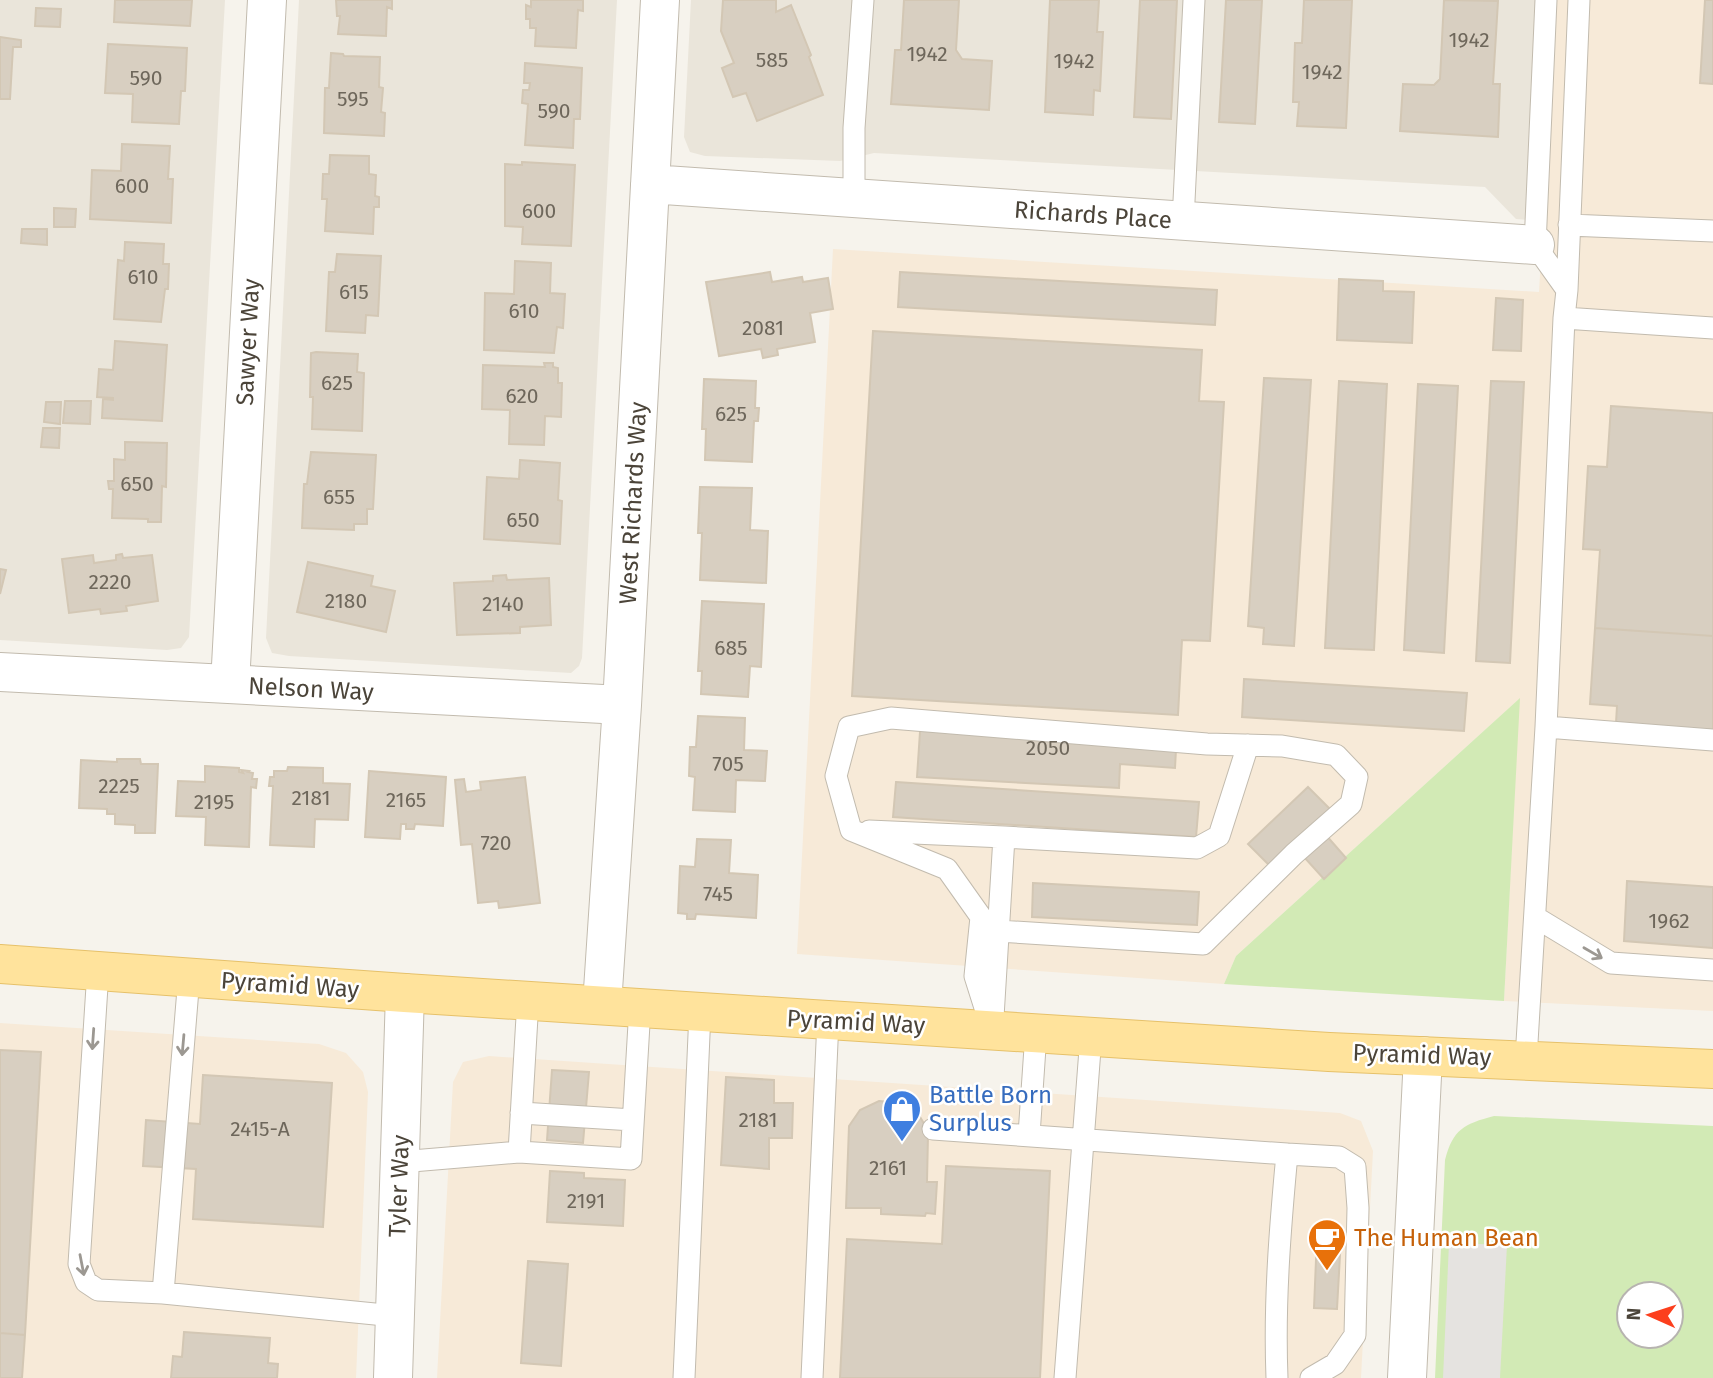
<svg xmlns="http://www.w3.org/2000/svg" width="1713" height="1378" viewBox="0 0 1713 1378" font-family="'Fira Sans',sans-serif">
  <rect width="100%" height="100%" fill="#f6f3ec"/>
  <path fill="#eae5da" d="M0,0H225L189,637L181,648L167,650L0,640Z
    M299,0H617L582,658L579,666L571,673L289,656L272,653L266,638Z
    M691,0H1556L1545,221L1516,219L1485,187L874,153L840,161L705,156L690,152L684,137Z"/>
  <path fill="#f7ead8" d="M1556,0H1713V1011L1504,1001L1519,699L1236,956L1224,984L797,954L833,249L1539,292Z
    M0,1023L319,1044L346,1053L363,1072L368,1092L356,1378H0Z
    M489,1056L1340,1113L1361,1121L1373,1151L1361,1378H437L453,1082L463,1062Z"/>
  <path fill="#d2eab5" fill-rule="evenodd" d="M1520,698L1504,1001L1224,984L1236,956Z
    M1494,1116L1713,1126V1378H1435L1445,1160C1453,1129 1464,1124 1494,1116ZM1629,1294H1671V1336H1629Z"/>
  <path fill="#e5e3e0" d="M1449,1243L1507,1245L1500,1378H1443Z"/>
  <path fill="#d8cfc1" stroke="#d3c7b4" stroke-width="2" d="M115,0H192L190,26L114,22Z
    M392,0V9L387,7L386,36L338,34L340,16H337L336,0Z
    M531,0H583V11L578,10L576,48L535,46L536,28H530V19H526V5L531,7Z
    M723,0H776V12L791,5L811,55L809,57L823,95L757,121L746,93L733,97L722,68L734,63L721,31Z
    M904,0H959L956,50L962,59L992,61L989,110L891,104L895,50H901Z
    M1050,0H1099L1097,32H1103L1100,91L1094,90L1093,115L1045,112Z
    M1140,0H1177L1171,119L1134,117Z
    M1226,0H1262L1255,124L1219,122Z
    M1304,0H1352L1346,128L1297,126L1299,102H1293L1295,43H1302Z
    M1444,0L1498,1L1493,84H1500L1498,137L1400,131L1403,84L1434,85L1440,79Z
    M1705,0H1713V84L1700,83Z
    M36,8L61,9L60,27L35,26Z
    M0,37L21,40V47H13L10,99H0Z
    M108,44L187,48L185,91H181L179,124L132,122L133,94L105,93Z
    M331,53L343,54L344,56L380,57L379,87L383,88L381,112L385,113L384,136L324,133L325,88H329Z
    M525,63L582,68L580,119H574L573,148L525,145L528,104L522,103L523,90H529L530,83H524Z
    M122,144L170,146L168,179H173L171,223L90,219L92,170L121,171Z
    M330,155L369,156V174L376,175L375,196L379,197V207H374L373,234L325,231L327,199H322L323,174H329Z
    M522,162L575,165L571,246L522,244L523,227L505,226V164L522,165Z
    M54,208L76,209L75,227H54Z
    M22,229H47V245L21,243Z
    M125,242L164,244L163,264H169L168,289H165L161,322L114,319L118,260L124,261Z
    M337,254L381,256L378,316L366,315L365,333L326,331L329,272H335Z
    M515,261L551,263L550,293L565,294L563,328L557,327L554,353L484,350L485,293L514,294Z
    M770,272L772,282L802,277L803,282L828,278L833,309L810,313L815,342L777,349L778,355L763,358L761,349L719,356L706,282Z
    M900,272L1217,290L1215,325L898,307Z
    M1339,279L1383,281V291L1414,292L1412,343L1337,340Z
    M1496,298L1523,300L1521,351L1493,350Z
    M873,331L1202,350L1199,401L1224,402L1210,641L1182,640L1178,715L852,696Z
    M115,341L167,345L162,421L102,418L103,399L113,400V398L97,397L99,369L113,370Z
    M316,352L358,354L357,372L364,373L362,431L312,429L313,397H310L311,353Z
    M544,363H553V367L558,368V383H562L561,417L545,416L544,445L509,444L510,410L482,409L483,365L545,367Z
    M1264,378L1311,380L1294,646L1263,644L1264,628L1248,626Z
    M704,379L756,381L755,408H759L758,421H754L752,462L705,460L706,429H702Z
    M1339,381L1387,384L1374,650L1325,648Z
    M1491,381L1524,382L1510,663L1476,661Z
    M1418,384L1458,386L1444,653L1404,650Z
    M65,401H91L90,424L63,423Z
    M46,402H61L60,424L44,422Z
    M1611,406L1713,413V636L1595,628L1600,550L1583,549L1588,466L1607,467Z
    M43,428H60L59,448L41,447Z
    M125,442L167,443L166,487L162,486L161,522H148V519L112,518L113,489H109L108,481H114V459L125,460Z
    M311,452L376,455L373,509H367V524H354V530L302,528L304,484H307Z
    M520,460L560,463L558,500L562,501L560,544L484,539L487,477L519,479Z
    M700,487L752,488L750,530L768,531L766,583L700,580L702,533H698Z
    M122,554L123,558L152,555L158,601L126,606L127,611L101,614L100,609L69,613L62,559L93,555L94,563L116,560V555Z
    M308,562L373,576L371,586L395,591L386,632L297,612Z
    M0,569L6,570L0,594Z
    M506,575L507,580L549,578L551,625L520,627V633L457,635L454,583L493,581V576Z
    M702,601L764,604L761,667L750,666L748,697L701,694L702,671H698Z
    M1595,628L1713,636V730L1616,723L1617,706L1590,704Z
    M1244,679L1467,693L1464,731L1242,717Z
    M698,716L745,718L744,750L767,751L765,781L736,780L735,812L693,810L695,777L689,776L690,747H696Z
    M921,717L1177,731L1175,768L1120,764L1119,788L917,777Z
    M117,759H140L141,764H158L155,833H135V825L115,824V814H107V809L79,808L81,760L117,762Z
    M205,766L239,768V772L243,773L241,770L249,771L248,772L253,773L252,779H257L256,788L251,787L249,847L205,845L206,817L176,816L178,781L205,782Z
    M288,767L323,768V783L350,784L348,820L315,819L314,847L270,845L273,786H269L270,777H274V771H287Z
    M369,771L446,777L443,826L415,824L414,829H406V824H401L400,839L365,837Z
    M525,777L540,903L499,908L498,901L478,903L472,844L461,845L455,780L464,779L466,792L481,790L480,782Z
    M896,782L1199,802L1196,837L893,817Z
    M1308,787L1333,812L1318,826L1346,858L1324,879L1295,847L1273,869L1248,844Z
    M697,839L731,840L729,873L758,875L756,918L696,914L695,919H687V914L678,913L680,866L695,867Z
    M1627,881L1713,887V948L1624,941Z
    M1033,883L1199,892L1197,925L1032,917Z
    M0,1050L41,1052L25,1335L0,1333Z
    M552,1070L589,1072L583,1143L547,1140Z
    M203,1075L332,1083L323,1227L193,1219L196,1169L143,1166L146,1120L200,1124Z
    M726,1077L774,1080V1103H793L792,1138H769V1169L721,1165Z
    M879,1101L900,1103L920,1117L926,1127L928,1135L927,1182H937L935,1214L926,1213L925,1216L881,1214V1208H846L849,1126L860,1110Z
    M946,1166L1050,1171L1040,1378H840L847,1239L942,1244Z
    M550,1171L584,1173V1178L625,1180L623,1226L547,1222Z
    M1317,1236L1341,1237L1337,1309L1314,1308Z
    M528,1261L568,1264L561,1366L521,1363Z
    M184,1332L270,1338L268,1363L278,1364L277,1378H171L173,1356L182,1357Z
    M0,1333L25,1335L22,1378H0Z"/>
  <g fill="none" stroke-linecap="round" stroke-linejoin="round">
    <defs>
      <path id="service" d="M1546,0L1535,245L1567,290L1564,318L1713,328
        M854,198V128L863,0
        M1183,221L1194,0
        M1569,225L1713,231
        M1567,290L1579,0
        M1546,727L1713,740
        M869,831L1004,837
        M1535,917L1611,963L1713,970
        M98,971L79,1264L86,1282L98,1290L163,1293L395,1316
        M993,1017L1004,837L1197,848L1219,836L1248,745
        M992,1030L975,976L981,917L947,869L851,830L836,776L849,727L891,718L1207,744L1282,746L1336,755L1357,777L1351,804L1294,854L1203,944L998,931
        M1526,1059L1546,727L1564,318
        M521,1113L633,1120
        M933,1129L1287,1154C1280,1228 1274,1304 1277,1378
        M1029,1135L1036,1033
        M519,1152L528,1000
        M1287,1154L1339,1157L1355,1167L1358,1208L1355,1335L1335,1364L1311,1378
        M400,1162L519,1152L631,1159L640,1007
        M163,1293L189,977
        M684,1378L700,1012
        M812,1378L828,1020
        M1065,1378L1091,1036"/>
      <path id="minor" d="M650,184L1535,245
        M0,672L622,705
        M230,684L267,0
        M602,1005L622,705L660,0
        M393,1378L405,993
        M1407,1378L1423,1056"/>
      <path id="primary" d="M0,964L405,993L1329,1052L1713,1069"/>
    </defs>
    <use href="#service" stroke="#c2bbae" stroke-width="23"/>
    <use href="#minor" stroke="#c2bbae" stroke-width="40"/>
    <use href="#primary" stroke="#e6c16a" stroke-width="40"/>
    <use href="#service" stroke="#fff" stroke-width="21"/>
    <use href="#minor" stroke="#fff" stroke-width="38"/>
    <use href="#primary" stroke="#ffe39c" stroke-width="38"/>
  </g>
  <defs><path id="oneway-shaft" d="M-6 0H5M1.5-3L5.5 0L1.5 3" fill="none" stroke-width="1.6" stroke-linecap="round" stroke-linejoin="round" transform="scale(1.75)"/></defs>
  <g stroke="#9c9892">
    <use href="#oneway-shaft" transform="translate(1593 953) rotate(30)"/>
    <use href="#oneway-shaft" transform="translate(93 1039) rotate(94)"/>
    <use href="#oneway-shaft" transform="translate(183 1045) rotate(95)"/>
    <use href="#oneway-shaft" transform="translate(82 1265) rotate(79)"/>
  </g>
  <defs>
    <symbol id="shop-pin" viewBox="-11 -11 22 30"><path d="M0 17L-7.5 6A9.5 9.5 0 1 1 7.5 6Z" fill="#3f7fe0" stroke="#fff"/><path d="M-5-2.5h2.3a2.7 3.5 0 0 1 5.4 0H5L5.5 6h-11ZM-1.5-2.5h3a1.5 2.3 0 0 0-3 0Z" fill="#fff"/></symbol>
    <symbol id="cafe-pin" viewBox="-11 -11 22 30"><path d="M0 17L-7.5 6A9.5 9.5 0 1 1 7.5 6Z" fill="#e8710a" stroke="#fff"/><path d="M-5.5-4.5H6V0H3Q3 3.5 0 3.5H-2.5Q-5.5 3.5-5.5 0ZM3-3.2v2h1.7v-2ZM-6 4.5H4V6H-6Z" fill="#fff"/></symbol>
  </defs>
  <g fill-rule="evenodd">
    <use href="#shop-pin" x="880" y="1087" width="44" height="60"/>
    <use href="#cafe-pin" x="1305" y="1216" width="44" height="60"/>
  </g>
  <g text-anchor="middle" stroke-width="5" stroke-linejoin="round" paint-order="stroke">
    <g font-size="21" fill="#6e675b">
      <text x="1469" y="47">1942</text>
      <text x="927" y="61">1942</text>
      <text x="772" y="67">585</text>
      <text x="1074" y="68">1942</text>
      <text x="1322" y="79">1942</text>
      <text x="146" y="85">590</text>
      <text x="353" y="106">595</text>
      <text x="554" y="118">590</text>
      <text x="132" y="193">600</text>
      <text x="539" y="218">600</text>
      <text x="143" y="284">610</text>
      <text x="354" y="299">615</text>
      <text x="524" y="318">610</text>
      <text x="763" y="335">2081</text>
      <text x="337" y="390">625</text>
      <text x="522" y="403">620</text>
      <text x="731" y="421">625</text>
      <text x="137" y="491">650</text>
      <text x="339" y="504">655</text>
      <text x="523" y="527">650</text>
      <text x="110" y="589">2220</text>
      <text x="346" y="608">2180</text>
      <text x="503" y="611">2140</text>
      <text x="731" y="655">685</text>
      <text x="1048" y="755">2050</text>
      <text x="728" y="771">705</text>
      <text x="119" y="793">2225</text>
      <text x="311" y="805">2181</text>
      <text x="406" y="807">2165</text>
      <text x="214" y="809">2195</text>
      <text x="496" y="850">720</text>
      <text x="718" y="901">745</text>
      <text x="1669" y="928">1962</text>
      <text x="758" y="1127">2181</text>
      <text x="260" y="1136">2415-A</text>
      <text x="888" y="1175">2161</text>
      <text x="586" y="1208">2191</text>
    </g>
    <g font-size="24" fill="#4b4439" stroke="#fff">
      <text transform="translate(1093 215) rotate(4)" y="8">Richards Place</text>
      <text transform="translate(248 342) rotate(-87)" y="8">Sawyer Way</text>
      <text transform="translate(633 503) rotate(-87)" y="8">West Richards Way</text>
      <text transform="translate(311 689) rotate(3)" y="8">Nelson Way</text>
      <text transform="translate(290 985) rotate(4)" y="8">Pyramid Way</text>
      <text transform="translate(856 1022) rotate(3)" y="8">Pyramid Way</text>
      <text transform="translate(1422 1055) rotate(2)" y="8">Pyramid Way</text>
      <text transform="translate(399 1186) rotate(-88)" y="8">Tyler Way</text>
    </g>
    <g font-size="24" fill="#366cbe" stroke="#fff" text-anchor="start">
      <text x="929" y="1103">Battle Born<tspan x="929" dy="28">Surplus</tspan></text>
    </g>
    <g font-size="24" fill="#c56008" stroke="#fff" text-anchor="start">
      <text x="1354" y="1246">The Human Bean</text>
    </g>
  </g>
  <g transform="translate(1650 1315) rotate(273)"><circle r="33" fill="#ffffff" stroke="#b7b4b0" stroke-width="2"/>
  <path d="M0-5L12 26L0 18L-12 26Z" fill="#fc3f1d"/>
  <text y="-10" font-size="19" font-weight="bold" text-anchor="middle" fill="#4b4439">N</text>
  </g>
</svg>
